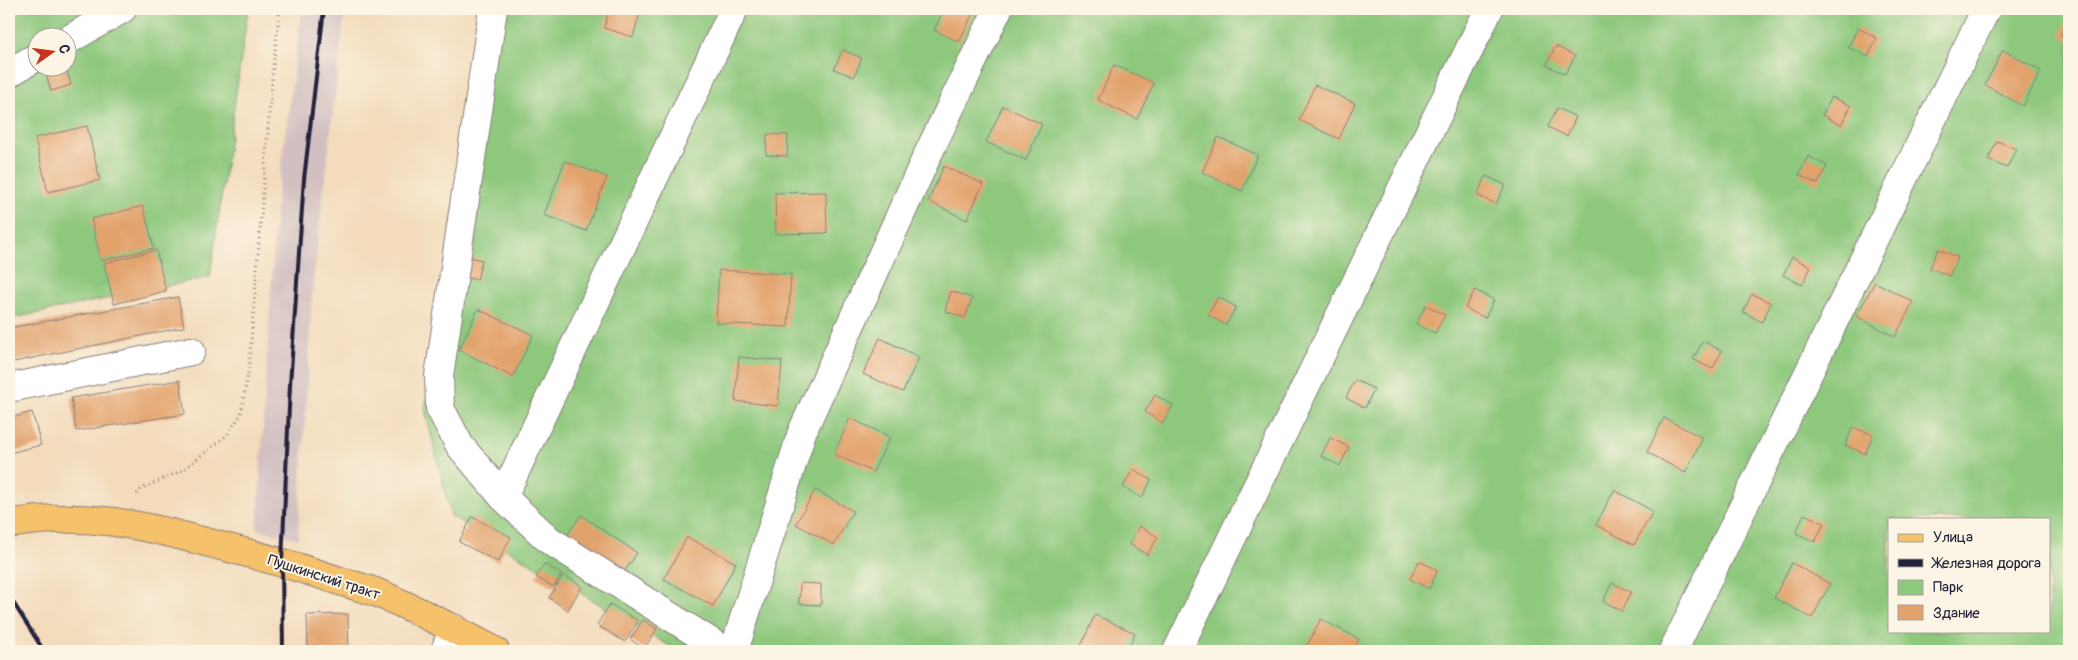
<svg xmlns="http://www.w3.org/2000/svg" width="2078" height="660" viewBox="0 0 2078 660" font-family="Pangolin,sans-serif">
  <rect width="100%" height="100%" fill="#fcf5e5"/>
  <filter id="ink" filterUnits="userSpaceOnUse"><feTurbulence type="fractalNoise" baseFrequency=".02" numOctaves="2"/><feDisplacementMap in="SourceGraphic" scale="10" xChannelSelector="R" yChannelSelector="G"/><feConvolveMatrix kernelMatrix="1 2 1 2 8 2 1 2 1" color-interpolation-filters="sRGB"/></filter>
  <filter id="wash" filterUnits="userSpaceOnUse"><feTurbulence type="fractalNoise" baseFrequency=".0096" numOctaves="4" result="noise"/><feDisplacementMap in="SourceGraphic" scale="20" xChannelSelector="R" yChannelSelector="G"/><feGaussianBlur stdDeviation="1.12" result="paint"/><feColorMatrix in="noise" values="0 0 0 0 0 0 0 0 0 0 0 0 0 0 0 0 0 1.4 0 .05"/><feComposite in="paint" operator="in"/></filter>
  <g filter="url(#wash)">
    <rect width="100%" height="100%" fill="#f3dbbb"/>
    <path fill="#d2bfc1" d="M302,9H345L313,282L298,539L257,529L276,205Z"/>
    <path fill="#8dc87d" stroke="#58755c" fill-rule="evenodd" d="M9,9H248L210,277L9,319ZM38,38H68V68H38Z
      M483,9H2069V651H678L451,516L425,410ZM1889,519H2049V631H1889Z"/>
    <g id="blocks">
      <path fill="#e2a26c" d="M609,9H641L633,37L604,28Z
        M944,9H975L959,42L934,30Z
        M2069,16V40L2060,36Z
        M1858,28L1877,38L1868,57L1848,47Z
        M1556,46L1575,56L1565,74L1546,65Z
        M843,50L862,58L854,77L834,69Z
        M2003,50L2041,71L2023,106L1985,85Z
        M1114,65L1154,83L1137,119L1098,100Z
        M55,68H66L71,85L51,91L45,71Z
        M1315,85L1355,103L1339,139L1299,120Z
        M1832,97L1851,106L1841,125L1822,115Z
        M1003,106L1042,124L1026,160L986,142Z
        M1557,108L1576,117L1567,136L1548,127Z
        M87,126L100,180L48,192L35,138Z
        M767,134L788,135L787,156L766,155Z
        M1218,137L1258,155L1242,191L1202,172Z
        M1997,141L2016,149L2007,168L1988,160Z
        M1808,156L1827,166L1818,184L1799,175Z
        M565,161L607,177L586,231L544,215Z
        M944,166L983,184L967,220L928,201Z
        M1486,176L1505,185L1496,204L1477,195Z
        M826,192L827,233L776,234L775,193Z
        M143,206L154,248L101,261L91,219Z
        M1938,249L1958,257L1949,276L1930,268Z
        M156,250L166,291L114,304L104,263Z
        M461,255L482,260L477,280L456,275Z
        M1792,257L1811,267L1802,285L1783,275Z
        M719,270L791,274L788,327L716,323Z
        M1875,282L1913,302L1895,337L1856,316Z
        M1475,290L1494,300L1485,318L1465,308Z
        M951,291L972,298L965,318L945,311Z
        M1752,294L1771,303L1762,322L1743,312Z
        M178,297L184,327L9,363V328Z
        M1218,297L1236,307L1226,325L1208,315Z
        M1426,305L1445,315L1435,333L1416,324Z
        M478,309L533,335L513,377L459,350Z
        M880,338L919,357L903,392L863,374Z
        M1703,341L1722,351L1712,369L1693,359Z
        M739,357L782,361L778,406L735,401Z
        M180,380L185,414L76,431L71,398Z
        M1355,380L1374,389L1365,408L1346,398Z
        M1155,395L1173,405L1163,423L1145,412Z
        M32,412L41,445L9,453V418Z
        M850,418L890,437L873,472L834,454Z
        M1664,418L1703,438L1685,473L1647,452Z
        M1853,427L1873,435L1865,454L1845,445Z
        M1330,438L1349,447L1340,466L1321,456Z
        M1133,469L1151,480L1142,498L1123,487Z
        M815,490L853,511L834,545L796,524Z
        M1614,490L1653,511L1634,545L1596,525Z
        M1804,514L1824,523L1815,542L1796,533Z
        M581,515L637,553L622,575L566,537Z
        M472,517L511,537L498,562L459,542Z
        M1139,526L1158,537L1147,555L1129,544Z
        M687,537L736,563L713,606L664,579Z
        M1419,561L1438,570L1429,589L1410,579Z
        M1792,563L1830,584L1812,618L1774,598Z
        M544,564L561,574L554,587L536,577Z
        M563,575L582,586L568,610L549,598Z
        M800,583L821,584V605L799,604Z
        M1612,583L1631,592L1622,611L1603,601Z
        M610,604L638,621L625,642L597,625Z
        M348,614L349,651H308L307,615Z
        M1095,615L1135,633L1127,651L1079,650Z
        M1321,619L1359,639L1353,651H1304Z
        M643,620L657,629L644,649L630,639Z"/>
    </g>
  </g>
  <g filter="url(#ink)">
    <use href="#blocks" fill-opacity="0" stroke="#8a7e7b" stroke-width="1"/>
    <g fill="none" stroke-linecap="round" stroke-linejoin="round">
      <defs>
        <path id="minor" d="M493,9L439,376L440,408L460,446L503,497L549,540L725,651
          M68,40L122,9
          M9,73L38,56
          M9,388L191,351
          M503,497L734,9
          M445,651L453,628
          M734,651L802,432L927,156L998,9
          M1177,651L1489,9
          M1673,651L1986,9"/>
        <path id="major" d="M9,524C88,510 145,526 221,546C260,556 298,567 337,580C351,585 366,588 380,594C420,611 458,631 495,651"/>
      </defs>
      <use href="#minor" stroke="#8a7e7b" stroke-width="30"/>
      <use href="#major" stroke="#8a7e7b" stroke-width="30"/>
      <path stroke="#8a7e7b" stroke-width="3" stroke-dasharray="1 4" stroke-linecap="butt" d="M137,494L141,489L183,470L227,435L241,414L249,367L273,67L280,9"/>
      <use href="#minor" stroke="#fff" stroke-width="28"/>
      <use href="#major" stroke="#f5c16b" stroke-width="28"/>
      <path stroke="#22223b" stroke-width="4" d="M9,596L44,651
        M283,651L282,562L290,385L304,179L324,9"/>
    </g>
  </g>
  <g text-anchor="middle" stroke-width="4" stroke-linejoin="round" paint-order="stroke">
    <g font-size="15" fill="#22223b" stroke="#fcf5e5">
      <text transform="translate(324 577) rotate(18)" y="5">Пушкинский тракт</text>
    </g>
  </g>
  <rect width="2078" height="660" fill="none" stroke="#fcf5e5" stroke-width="30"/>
  <rect x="1888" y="518" width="162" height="115" fill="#fcf5e5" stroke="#a5a1a1"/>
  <rect x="1898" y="534" width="25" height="8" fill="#f5c16b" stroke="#a5a1a1"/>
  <text x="1933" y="542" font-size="15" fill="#22223b">Улица</text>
  <rect x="1898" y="559" width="25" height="8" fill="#22223b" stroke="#a5a1a1"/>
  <text x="1933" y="568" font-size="15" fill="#22223b">Железная дорога</text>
  <rect x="1898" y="580" width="25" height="15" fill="#8dc87d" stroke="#a5a1a1"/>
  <text x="1933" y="592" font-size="15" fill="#22223b">Парк</text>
  <rect x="1898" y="605" width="25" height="15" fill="#e2a26c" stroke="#a5a1a1"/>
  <text x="1933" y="618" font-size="15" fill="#22223b">Здание</text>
  <g transform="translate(52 52) rotate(76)"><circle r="24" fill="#fcf5e5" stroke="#a5a1a1"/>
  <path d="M0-4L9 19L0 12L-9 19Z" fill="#c8321e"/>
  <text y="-8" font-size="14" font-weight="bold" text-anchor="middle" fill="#22223b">С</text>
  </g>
</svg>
